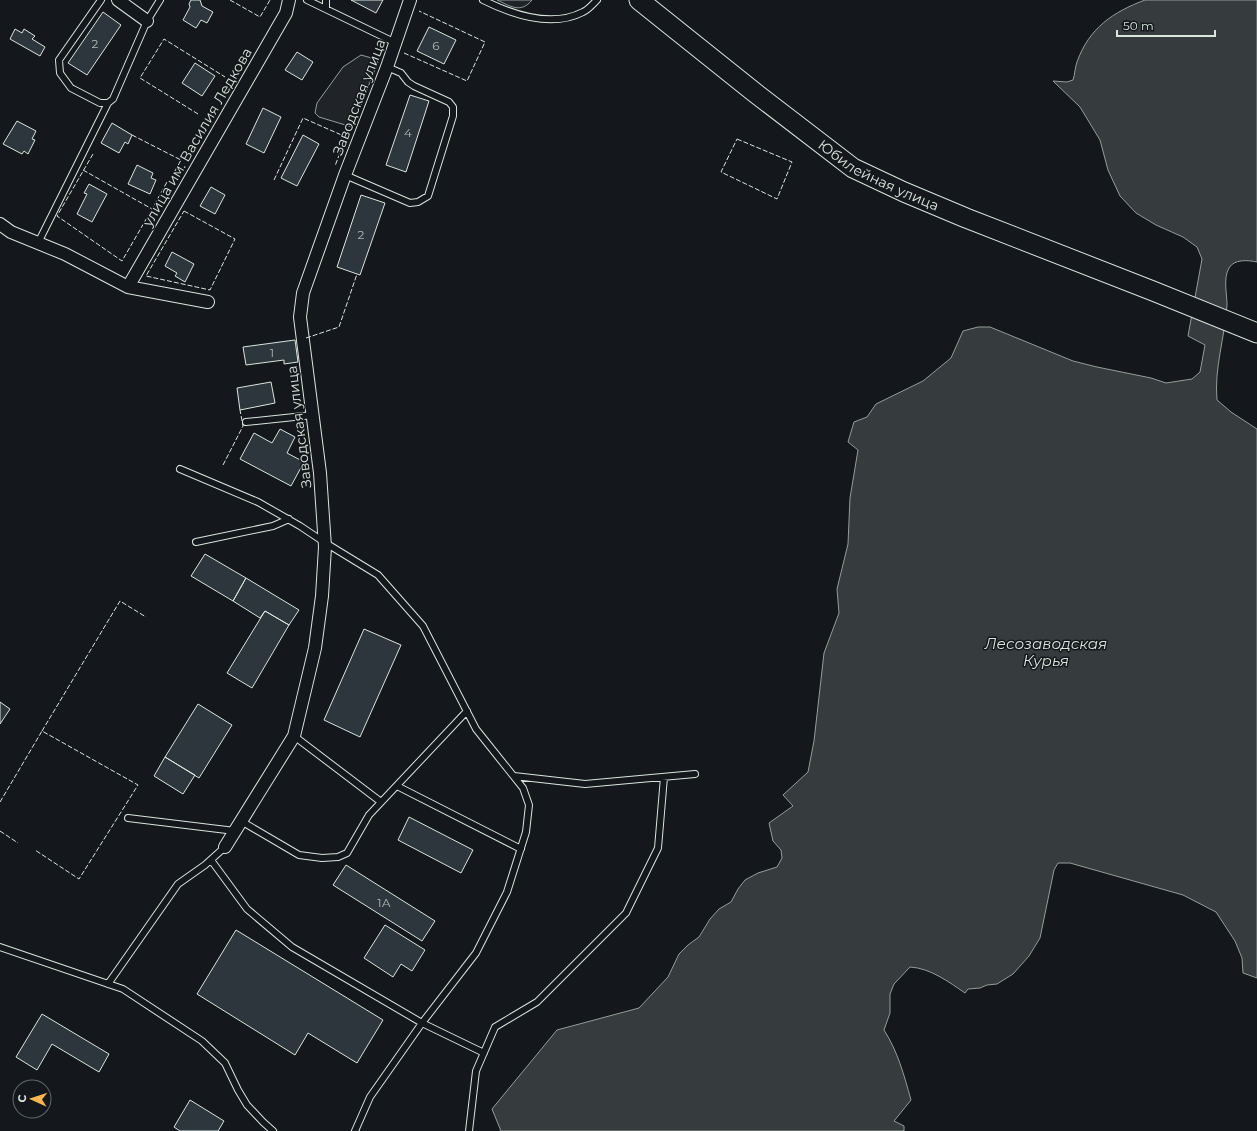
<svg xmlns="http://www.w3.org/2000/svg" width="1257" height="1131" viewBox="0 0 1257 1131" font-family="Montserrat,sans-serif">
  <rect width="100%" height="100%" fill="#14181c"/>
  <path fill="#202428" stroke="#939e99" d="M497,0H532C521,14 510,6 497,0Z
    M361,55L375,59L378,62L352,127L319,117L315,113L317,103L343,67Z"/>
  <path fill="#363b3e" stroke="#939e99" d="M1145,0H1257V262C1248,260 1234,259 1229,268C1223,278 1227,294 1227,305C1225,337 1214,368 1217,400L1231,412L1257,429V978L1243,973L1242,958L1235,941L1216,912L1183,895L1070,863H1058L1054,870L1040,938L1029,956L1013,974L997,984L987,985L980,988L968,989L965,993C949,982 930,968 910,967L894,984L890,994V1013L884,1030C898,1052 904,1075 911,1100L894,1121L904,1126V1131H501L492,1109L557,1030L639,1008L668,977L679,954L688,945L699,937L710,919L719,909L731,902L738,889L745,880L758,873L777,867L782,858L781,850L773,841L769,823L793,806L783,795L808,772L814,741L824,653L839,613L837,589L848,544L850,498L858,450L848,442L854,422L867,417L876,404L923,381L951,358L963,331L978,327H990L1073,361L1097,367L1151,378L1166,383L1192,379L1200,372L1205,345L1188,336L1202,259L1197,247L1183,237L1156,225L1136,213L1120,196L1108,170L1100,140L1080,107L1053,81L1067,82L1073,80C1075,74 1075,67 1077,62C1089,28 1113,12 1145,0Z"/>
  <path fill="#2c363c" stroke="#d8e6dc" d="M191,0H200L202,6L213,12L207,23L201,20L196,28L183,20L190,7L189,4Z
    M351,0H383L376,13Z
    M103,12L121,25L87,75L68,63Z
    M429,27L456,40L444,64L417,51Z
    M15,29L22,33L24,29L35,36L32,39L45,47L40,56L10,39Z
    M297,52L313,62L302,80L285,70Z
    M195,63L215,76L202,96L182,83Z
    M410,95L429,101L406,172L386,165Z
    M263,108L281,117L264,153L246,144Z
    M17,121L36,131L32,139L35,140L28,154L24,151L22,154L3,144Z
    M112,123L132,135L128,144L125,142L119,153L101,143Z
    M303,135L319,144L297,186L281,178Z
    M137,165L153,173L151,178L156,180L150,194L128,184Z
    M89,184L107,194L92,222L77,214L87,194L84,193Z
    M211,187L225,195L215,214L200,206Z
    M361,195L385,203L360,275L337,267Z
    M172,252L194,264L185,282L175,276L177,273L165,266Z
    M295,340L298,362L284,364V360L246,365L243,347Z
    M271,382L275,403L240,410L237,388Z
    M280,429L295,437L287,453L304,462L291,486L240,459L254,433L272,443Z
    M205,554L246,578L233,601L191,576Z
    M246,578L299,610L289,625L265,611L260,618L233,601Z
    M265,611L289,625L252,688L227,673Z
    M364,629L401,645L360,737L324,720Z
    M0,702L10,709L0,724Z
    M198,704L232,725L199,778L165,757Z
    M165,757L195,775L183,794L154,776Z
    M409,817L473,850L461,873L398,840Z
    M346,865L435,921L422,941L333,885Z
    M385,925L425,950L412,971L401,964L393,977L364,958Z
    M236,930L383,1020L357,1063L308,1033L295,1055L197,994Z
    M42,1014L109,1054L99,1072L52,1044L37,1070L16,1057Z
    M190,1100L224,1121L218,1131H180L174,1127Z"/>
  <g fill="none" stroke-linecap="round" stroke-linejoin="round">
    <defs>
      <path id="service" d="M101,0L59,60L60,73L71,88L100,103H108L113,99L147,21L160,0
        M307,0L396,43
        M326,0V9
        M483,0C513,15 552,28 583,12C588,10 593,4 597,0
        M345,175L410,203L418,202L428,196L453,116V107L449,102L414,86L408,82L401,73L387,67
        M38,243L108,103
        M246,422L313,415
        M180,469L258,502L300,526L324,542L378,575L423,626L476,729L523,788L529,805L526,832L507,892L476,953L422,1023L484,1053
        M196,542L273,526L289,519
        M294,736L381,802
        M514,776L585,784L695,774
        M397,786L521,849
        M128,818L235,831
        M241,821L299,855L322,858L338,857L347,853L369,815L467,711
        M211,860L247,909L292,947L422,1023L370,1097L355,1131
        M0,947L123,989L202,1041L225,1063L238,1090L247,1105L263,1122L273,1131
        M108,984L178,884L205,865L225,847
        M469,1131L476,1071L495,1027L537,1002L626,913L658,848L664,777"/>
      <path id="minor" d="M118,0L147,21
        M0,224L11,232L65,254L128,287L208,302
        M128,287L286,13L289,0
        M225,847L294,736L315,648L322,596L325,547L320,473L300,317L303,293L345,175L387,67L410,0"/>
      <g id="primary">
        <path id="s1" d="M639,0L754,92L853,168L904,192L966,218L1153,291L1257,333"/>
      </g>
    </defs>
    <use href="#service" stroke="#d8e6dc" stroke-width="8"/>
    <use href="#minor" stroke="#d8e6dc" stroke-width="14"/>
    <use href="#primary" stroke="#d8e6dc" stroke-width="21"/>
    <use href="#service" stroke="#14181c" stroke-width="6"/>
    <use href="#minor" stroke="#14181c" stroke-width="12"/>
    <use href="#primary" stroke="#14181c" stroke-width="19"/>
    <path stroke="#d8e6dc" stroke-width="1" stroke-dasharray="5 2" stroke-linecap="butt" d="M230,0L260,17L270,0
      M404,53L467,81L485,42L419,11
      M198,114L140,78L164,39L225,77
      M132,135L181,160L175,171
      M737,139L792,162L777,199L721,172Z
      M93,154L57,216L122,261L152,209
      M83,170L152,209L167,182
      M274,180L303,118L346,137L335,166
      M184,211L235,239L210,290L146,276Z
      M306,338L339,327L357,274
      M223,465L243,426L240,410
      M42,731L120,601L146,617
      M0,802L42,731L138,785L79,879L35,850
      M0,831L18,843"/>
  </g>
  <g text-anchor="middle" stroke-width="3" stroke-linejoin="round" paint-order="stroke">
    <g font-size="12" fill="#adbab4">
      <text x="95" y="48">2</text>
      <text x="436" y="50">6</text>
      <text x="408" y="137">4</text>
      <text x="361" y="239">2</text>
      <text x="272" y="357">1</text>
      <text x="384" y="907">1А</text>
    </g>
    <g font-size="14" fill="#d8e6dc" stroke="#14181c">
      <text transform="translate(359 97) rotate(-69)" y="5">Заводская улица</text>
      <text transform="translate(197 137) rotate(-60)" y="5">улица им. Василия Ледкова</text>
      <text dy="5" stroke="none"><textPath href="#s1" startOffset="298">Юбилейная улица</textPath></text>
      <text transform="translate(299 427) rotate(-97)" y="5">Заводская улица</text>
    </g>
    <g font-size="15" font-style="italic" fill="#d8e6dc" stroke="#14181c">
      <text x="1046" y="649">Лесозаводская<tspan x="1046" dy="17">Курья</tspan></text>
    </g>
  </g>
  <g transform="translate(32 1099) rotate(273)"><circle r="19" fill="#14181c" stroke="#626a69"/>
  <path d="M0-3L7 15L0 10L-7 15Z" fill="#ffb74d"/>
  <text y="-6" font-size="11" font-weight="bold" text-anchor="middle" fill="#d8e6dc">С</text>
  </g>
  <path d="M1117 30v6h98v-6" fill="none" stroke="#d8e6dc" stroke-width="2"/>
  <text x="1123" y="30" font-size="12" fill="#d8e6dc" stroke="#14181c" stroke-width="3" paint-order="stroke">50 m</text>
</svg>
